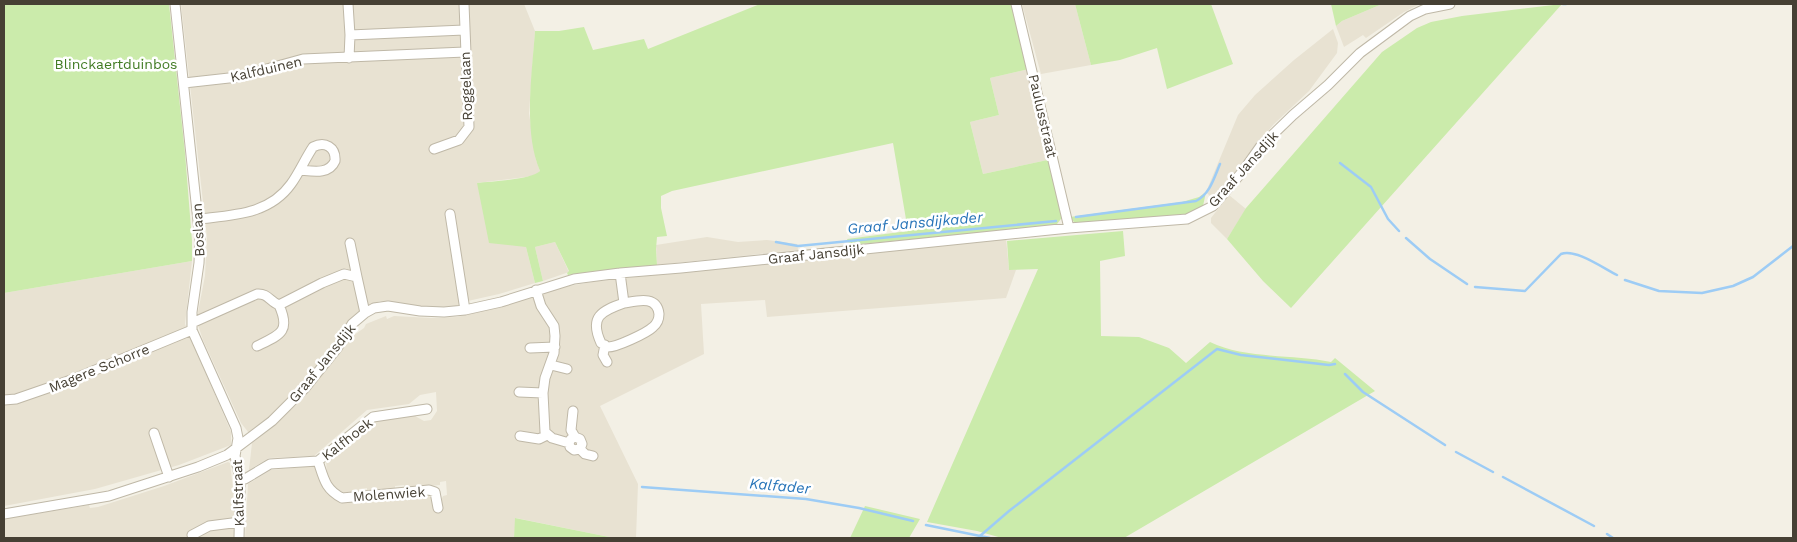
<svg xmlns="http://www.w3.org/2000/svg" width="1797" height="542" viewBox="0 0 1797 542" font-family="'Work Sans',sans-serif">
  <rect width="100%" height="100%" fill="#f3f0e5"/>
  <path fill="#e8e2d2" d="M181,4H524L535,31L529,113L536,160L540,171L536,175L526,177L477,183L526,247L535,283L499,294L459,303V306L439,307L417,306L396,302L380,301L366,306L357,313L300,388L275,413L249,433L241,423L203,340L198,325V312L205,276L207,238Z
    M1022,4H1075L1091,65L1041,74Z
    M1382,4H1420L1404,12L1366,38L1363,35L1344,47L1336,26L1342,21Z
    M1333,29L1338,43L1337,53L1309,91L1273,125L1213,199L1206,192L1238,115L1255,95L1294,60Z
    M1029,69L1052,159L983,174L970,122L999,115L990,78Z
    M1229,195L1246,209L1227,239L1211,223V218Z
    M707,237L738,242L767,240L797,244L798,250L657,265L656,245Z
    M1006,238L1009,270H1016L1006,298L767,317L765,300L701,304L704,354L600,406L638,484L636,538H614L516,518L514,538H245L248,484L271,470L315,466L331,494H423L431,497L442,508V498L443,496L447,495L446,481L440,482V485L405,488L404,485L395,486V489L367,491V488L359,489V492L343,493L330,483L327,475L326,460L372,420L408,416H415L424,421L431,420L437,411L436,392L420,395L409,404L367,410L314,456L269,458L249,470L252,443L301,401L354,335L364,328L366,324L386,316L387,319L394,316L432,318L457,317L510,304L563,287L598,281Z
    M555,242L569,272L543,281L535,247Z
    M192,261L185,324L231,432V445L179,465L95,489L4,506V293Z
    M228,462L230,463L236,514L234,538H4V519L89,505L90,508L98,507L164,486Z"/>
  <path fill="#cbebab" d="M4,4H169L185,153L192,241V261L4,293Z
    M760,4H1012L1029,69L990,78L999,115L970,122L983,174L1052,159L1064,215L1057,224L1051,227L975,233L974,235L948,238L946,236L850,245L847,239L908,231L893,143L672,191L661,196V208L667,236L657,237L656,249L657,265L568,275L567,273L569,271L555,242L535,247L543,281L535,283L526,247L489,243L477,183C492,181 530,180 540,171C523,131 532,74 535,31H559L584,27L593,50L644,39L648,49Z
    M1075,4H1211L1233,64L1167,89L1157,48L1120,60L1091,65Z
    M1331,4H1382L1342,21L1336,26Z
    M1562,4L1291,308L1263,281L1227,239L1246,208L1382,52L1417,28L1431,22L1462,16Z
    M1206,192L1203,206L1185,215L1081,225L1074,222L1070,217L1182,202L1199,197Z
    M1123,231L1125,256L1100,261L1101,336L1139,337L1169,348L1186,363L1210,342C1244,359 1293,354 1331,362L1335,358L1375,391L1124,538H1002L977,531L927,522L1038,269L1009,270L1007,241Z
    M865,506L920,519L909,538H850Z
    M515,518L614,538H514Z"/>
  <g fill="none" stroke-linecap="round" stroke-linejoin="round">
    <path stroke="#9dccf5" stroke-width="2.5" d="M1563,4H1566
      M1340,163L1371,187L1388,219L1399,231
      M1076,217L1196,201C1210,194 1214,178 1220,164
      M1406,238L1430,259L1467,284
      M776,242L798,246L1056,221
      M1625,280L1659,291L1702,293L1733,286L1753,277L1793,246
      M1475,287L1525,291L1561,254C1575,248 1603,268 1617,275
      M1345,374L1363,392L1445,445
      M1456,452L1493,472
      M1503,477L1594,526
      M642,487L806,499L859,508L913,521
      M926,525L990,538
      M1607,534L1613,538
      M980,536L1009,511L1217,349L1241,355L1329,365L1335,364"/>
    <defs>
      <path id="minor" d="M175,4L200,240L199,263L192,312V330L236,428L238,438L235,456L240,479V495L239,538
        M348,4L350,35
        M1016,4L1069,228
        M349,58L350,35L464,30
        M184,83L238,77L303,59L465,52
        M434,149L459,140L469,127L464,4
        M450,214L465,310
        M199,219C232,215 269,215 291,184C299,173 305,159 313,147C325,141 336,147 335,161C329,175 312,171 300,170
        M350,243L357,277
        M620,273L624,303C601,311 589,317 601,343C603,344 605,346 607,347C615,348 647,333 653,327C658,323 659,319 659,314C657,295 637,301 624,303
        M536,290L541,306L554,326L555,336L554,353L545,378L543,393L545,432L552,438L569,443L570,447L574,450L580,449L582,444L580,439L575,437L571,439L569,443
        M192,323L257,294C268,293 270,302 279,305
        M605,345L603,355L607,362
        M257,346C280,335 291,332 279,305L322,283L344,274L357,277L365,313
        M530,348L555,347
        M551,364L555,366L567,369
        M519,392L543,393
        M4,400L16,399L71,380L192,330
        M573,411L571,430L575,437
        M154,433L169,477
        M520,436L539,439L547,435
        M580,449L585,454L593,456
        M318,461C324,479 325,489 342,498L429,490L435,492L438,508
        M240,479H245L270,464L318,461L373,417L427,409
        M4,514L109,496L198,467L227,455L272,421L305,388L338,347L352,324L365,313L374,308L388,306L420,311L444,312L465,310L501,302L574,279L620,273L681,268L1069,228L1187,219L1213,206L1243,171L1260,147L1293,115L1328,85L1360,53L1410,16L1425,9L1450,4
        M192,535L209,526L240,522"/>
    </defs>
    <use href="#minor" stroke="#bfb8a7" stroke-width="11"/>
    <use href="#minor" stroke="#fff" stroke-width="9"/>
  </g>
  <g text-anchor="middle" stroke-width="5" stroke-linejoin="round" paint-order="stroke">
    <g font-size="14" fill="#417b24" stroke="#fff">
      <text x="116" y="69">Blinckaertduinbos</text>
    </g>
    <g font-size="14" fill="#464034" stroke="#fff">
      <text transform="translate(266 69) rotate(-13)" y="5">Kalfduinen</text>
      <text transform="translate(466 86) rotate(-92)" y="5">Roggelaan</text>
      <text transform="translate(1043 116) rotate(77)" y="5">Paulusstraat</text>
      <text transform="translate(1243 169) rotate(-48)" y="5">Graaf Jansdijk</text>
      <text transform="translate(198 230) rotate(-93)" y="5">Boslaan</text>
      <text transform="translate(816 254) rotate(-6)" y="5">Graaf Jansdijk</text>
      <text transform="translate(322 363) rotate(-51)" y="5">Graaf Jansdijk</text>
      <text transform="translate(99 368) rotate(-22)" y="5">Magere Schorre</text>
      <text transform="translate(347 439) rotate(-38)" y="5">Kalfhoek</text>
      <text transform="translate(238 493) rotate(-92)" y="5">Kalfstraat</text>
      <text transform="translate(389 494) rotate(-4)" y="5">Molenwiek</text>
    </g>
    <g font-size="15" font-style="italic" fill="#2774b8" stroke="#fff">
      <text transform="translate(915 223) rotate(-5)" y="5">Graaf Jansdijkader</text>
      <text transform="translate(780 486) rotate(5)" y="5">Kalfader</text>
    </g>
  </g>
  <rect width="1797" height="542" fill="none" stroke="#464034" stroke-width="10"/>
</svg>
